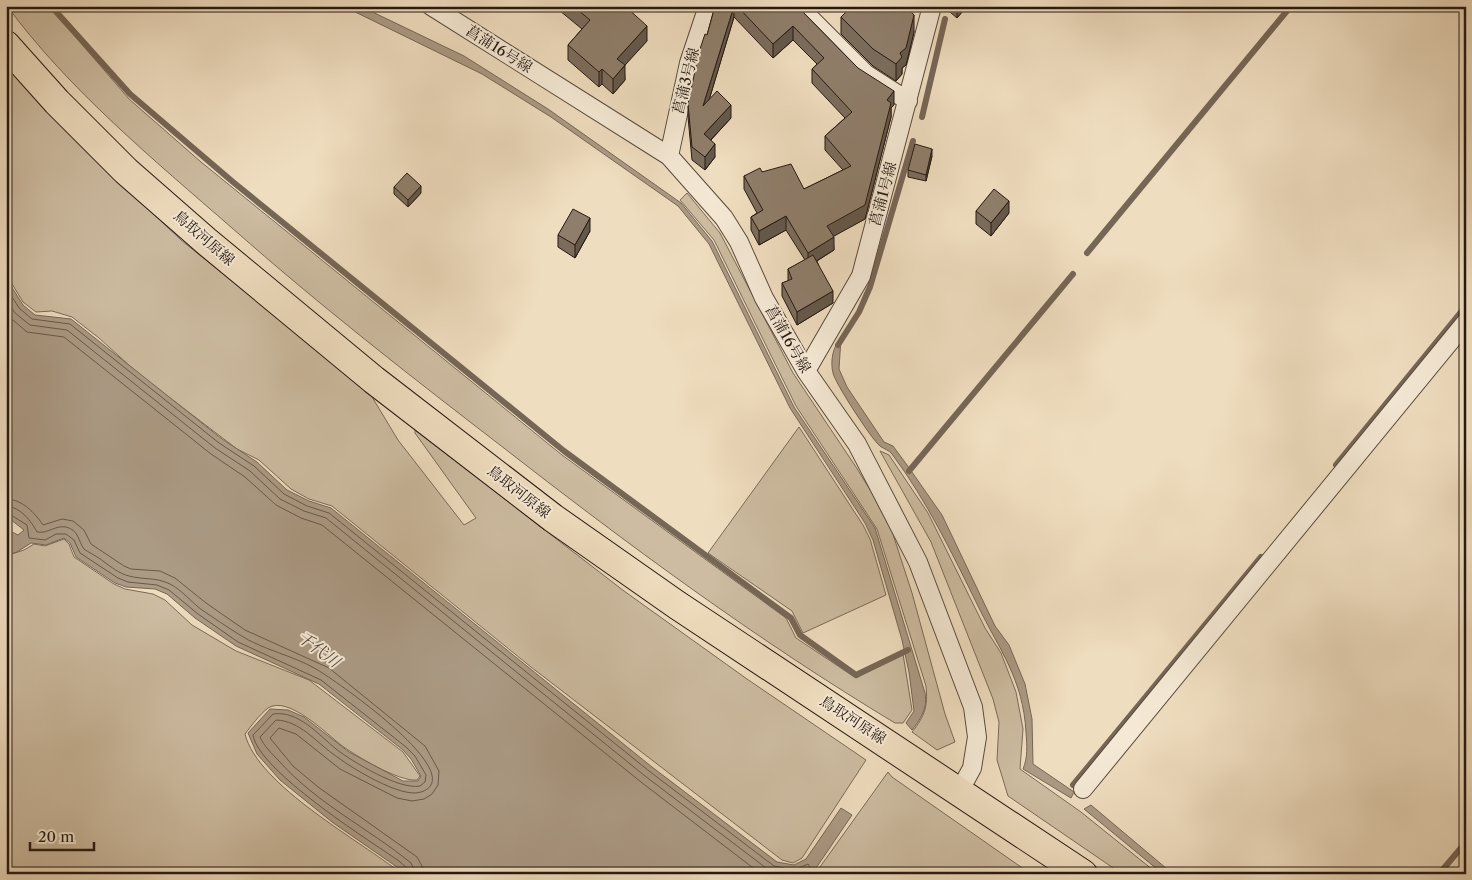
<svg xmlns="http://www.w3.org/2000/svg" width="1472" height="880" viewBox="0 0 1472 880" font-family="'Libre Caslon Text','Noto Serif JP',serif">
  <rect width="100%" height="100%" fill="#efddbf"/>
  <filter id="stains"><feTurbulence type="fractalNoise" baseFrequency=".004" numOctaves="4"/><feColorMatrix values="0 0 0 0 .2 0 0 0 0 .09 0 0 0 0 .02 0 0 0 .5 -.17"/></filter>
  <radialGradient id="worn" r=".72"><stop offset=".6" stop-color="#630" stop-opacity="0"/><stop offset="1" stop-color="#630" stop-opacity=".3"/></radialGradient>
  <path fill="#cdbca1" stroke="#7a6a59" d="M7,6H49L129,99L201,162L562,455L786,618L796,638L856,678L903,654L912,710L903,723H895C757,640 627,544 500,445C409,375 318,304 232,228C154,160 69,90 7,6Z
    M6,65L63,128L181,240L369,392L398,440L464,525L476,518L415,433V430L624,591L747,679L866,760L802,858L793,863L782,860L531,667L332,506L309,499L291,489L259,460L237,449L140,375L99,338L72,317L52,311L36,312L23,302L6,274Z
    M687,193L720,233L793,373L856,467L888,519L912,593L945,714L955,742L937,750L912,732C925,716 928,706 926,686L877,529L796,406L714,240L680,200Z
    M799,427L863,525L870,539L886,595L803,633L792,611L708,553Z
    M880,451L889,455L928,513L985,628L1001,653L1016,692L1023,729L1020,769L1081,812L1158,874H1122L1008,796L997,760L999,722L993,699L931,542Z
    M64,539L69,544L74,557L114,584L125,589L153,594L165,600L192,625L236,651L309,680L403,752L420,776L417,780C399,782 356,756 341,745C327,734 288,695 268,708C260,714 251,726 245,734C258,786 361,841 402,874H6V556L24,550L34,544L45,546Z
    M888,772L892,777L1031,874H815Z"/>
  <path fill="#ab9a84" stroke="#766656" d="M343,6H360L464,56L548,109L681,203L712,241L794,407L875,528L925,693C928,707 921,719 912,730L906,723L914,711L909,672L902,640L873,540L865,523L790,408L709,244L678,206L551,117L482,74Z
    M6,278L23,305L35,315L71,319L222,439L257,462L287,490L309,501L331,508L652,767L777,862L794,865L806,859L841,808L852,815L812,874H407L332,822L280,780L257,754L248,733L270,709L288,710L304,717L349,752L403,781H418L421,776L411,759L403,750L319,684L236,646L195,618L167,594L155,589L126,587L115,583L76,557L70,543L64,538L46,545L31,543L17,552L6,555V529L18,535L24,530L6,516Z
    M841,338L839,369L847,387L884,442L893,446L907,465L942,515L995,626L1009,645L1025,684L1032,719L1033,764L1074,792L1071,798L1023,769C1028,757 1027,746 1026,732C1023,679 1000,651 978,606C952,553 927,501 892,454C889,450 884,449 880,446C872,440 835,383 833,373C830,361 833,346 841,338Z
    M1091,805L1173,874H1163L1084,809Z"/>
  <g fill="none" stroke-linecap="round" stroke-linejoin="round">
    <path stroke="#68594a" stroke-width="1" d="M6,287L19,308L32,319L70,324L219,443L254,466L284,494L307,506L329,513L649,771L774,866L794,870L808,864L810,867L808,874
      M6,299L15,313L30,325L67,330L215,448L250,471L280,499L304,511L326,518L645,776L770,871L778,874
      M6,314L27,332L64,337L211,454L245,477L276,505L301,518L322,525L641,782L761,874
      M6,499C22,499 35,513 43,525L62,519L73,521L84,530L91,544L124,566L131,569L160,571L175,578L206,603L245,630L329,668L425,746L439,771L438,785L432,794L424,799L412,801L397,798L340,769L296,734L279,728L270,738L293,766L318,787L417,857L422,866L423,874
      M6,506C21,507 31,521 37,532C48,534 55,525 66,527C79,530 78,541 84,549C86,551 100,558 103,561C111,567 120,574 129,576C144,580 156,577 170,584C182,590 191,602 202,610C214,618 227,627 240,635C263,650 292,655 316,669C332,678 473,775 421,792C401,799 350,767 333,754C315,741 300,721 276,720L260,737C264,746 272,754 279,761C316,803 368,828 411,863L416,874
      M6,512L27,525L29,538L45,540L56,534H66L74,540L80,553L118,578L128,582L157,585L169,590L198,614L238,642L321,680L406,747L415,756L426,775L425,782L420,786C399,790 353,762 336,749C319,735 298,710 273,714L253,735C259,771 367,839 399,861L408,869L409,874"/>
    <path stroke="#766656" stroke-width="6" d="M51,6L130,94L233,182L564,451L791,618L800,635L856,675L908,650
      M922,117L945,19
      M1087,253L1291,6
      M838,345L859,312L870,287L913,141
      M1336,465L1466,306
      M909,471L1073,274
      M1073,785L1261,557
      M1439,874L1466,842"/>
    <defs>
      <path id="minor" d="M431,6L669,156L724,218L739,242L764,298L806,371L857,444L918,562L973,707L977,737L972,768L960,790
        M798,6L866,74L908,101
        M669,156L689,63L708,6
        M806,371L861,276L932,6
        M1083,789L1466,322"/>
      <path id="primary" d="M6,45L57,102L126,171L206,241L374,380L553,518L677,605L1083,874"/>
    </defs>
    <use href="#minor" stroke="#58493c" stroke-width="20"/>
    <use href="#primary" stroke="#261811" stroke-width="30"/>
    <use href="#minor" stroke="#f5e9d5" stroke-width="18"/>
    <use href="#primary" stroke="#efddbf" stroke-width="28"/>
  </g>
  <path fill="#7b6c5c" stroke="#261811" d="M554,6H635V8L632,12L647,41L624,65L625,80L613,94L602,84L599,87L568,60V45L582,29Z
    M715,6H797L894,105L891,108V117L865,219L833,236L834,250L817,261L833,303L797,325L782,296V283L788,281V269L805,260L786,230L759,245L751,230V217L757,213L744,189V176L762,172L804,189L843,170L825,150V136L845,118L812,83V69L817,64L793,40L773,58L734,17L709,100L731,118L711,140L715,157L705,170L692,160L688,117V104Z
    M844,6H909V10L914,32L906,65L902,68V74L896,81L873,66L841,34V17L848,10Z
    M943,6H967L957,18Z
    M932,156L926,181L908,177V170Z
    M394,187L421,193L408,207L394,194Z
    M976,211L1009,213L991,236L976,224Z
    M590,231L575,258L558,247V235Z"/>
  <path fill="#64584b" stroke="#261811" d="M624,6H635V8L624,21Z
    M734,6V17L703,120V106Z
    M957,6H967L957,18Z
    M914,15V32L906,65L902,68V74L896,81V64Z
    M647,26V41L617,74V59Z
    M793,26V40L773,58V44Z
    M625,65V80L613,94V79Z
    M602,69V84L599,87V72Z
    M894,91V105L891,108V117L865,219L827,240V226L887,100Z
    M731,105V118L704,147V134Z
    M715,144V157L705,170V157Z
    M932,149V156L926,181V175Z
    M421,186V193L408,207V200Z
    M1009,201V213L991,236V223Z
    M786,216V230L759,245V231Z
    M590,218V231L575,258V245Z
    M834,237V250L808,266V253Z
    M833,291V303L797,325V312Z"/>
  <path fill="#8f7e6b" stroke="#261811" d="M573,6H625L647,26L617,59L625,65L613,79L602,69L599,72L568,45L590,20Z
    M715,6H734L703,106L717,91L731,105L704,134L715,144L705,157L692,147L688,104L699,52L705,34L707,35Z
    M737,6H797L858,68L894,91L887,100L891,103L865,205L827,226L834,237L808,253L786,216L759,231L751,217L763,210L744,176L760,168L762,172L791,164L804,189L851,166L825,136L852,112L812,69L824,58L793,26L773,44Z
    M852,6H906L914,15L906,48L900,53L902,57L896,64L873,49L841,17Z
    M915,144L932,149L926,175L908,170Z
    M407,173L421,186L408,200L394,187Z
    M994,189L1009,201L991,223L976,211Z
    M573,209L590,218L575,245L558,235Z
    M813,255L833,291L797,312L782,283L792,279L788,269Z"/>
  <g text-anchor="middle" stroke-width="4" stroke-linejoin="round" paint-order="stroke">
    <g font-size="15" fill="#261811" stroke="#f5e9d5">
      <text transform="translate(499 49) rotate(32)" y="5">菖蒲16号線</text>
      <text transform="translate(686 81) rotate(-76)" y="5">菖蒲3号線</text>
      <text transform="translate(883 194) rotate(-75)" y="5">菖蒲1号線</text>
      <text transform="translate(204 238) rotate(41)" y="5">鳥取河原線</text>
      <text transform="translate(788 339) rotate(60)" y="5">菖蒲16号線</text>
      <text transform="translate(519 492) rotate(38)" y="5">鳥取河原線</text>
      <text transform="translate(853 720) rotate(33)" y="5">鳥取河原線</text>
    </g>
    <g font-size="16" font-style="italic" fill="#5b4c3f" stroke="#f5e9d5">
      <text transform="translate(319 649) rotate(37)" y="6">千代川</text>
    </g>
  </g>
  <rect width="1472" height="880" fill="none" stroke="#efddbf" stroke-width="25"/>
  <rect x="8" y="8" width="1457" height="865" fill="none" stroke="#261811" stroke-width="2.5"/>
  <rect x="12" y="12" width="1447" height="855" fill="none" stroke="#261811"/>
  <path d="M30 842v8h64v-8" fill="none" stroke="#261811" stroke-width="2.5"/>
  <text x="38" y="842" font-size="15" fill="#261811" stroke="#f5e9d5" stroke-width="4" paint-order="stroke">20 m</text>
  <rect width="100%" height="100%" filter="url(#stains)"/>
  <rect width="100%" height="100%" fill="url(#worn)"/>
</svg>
